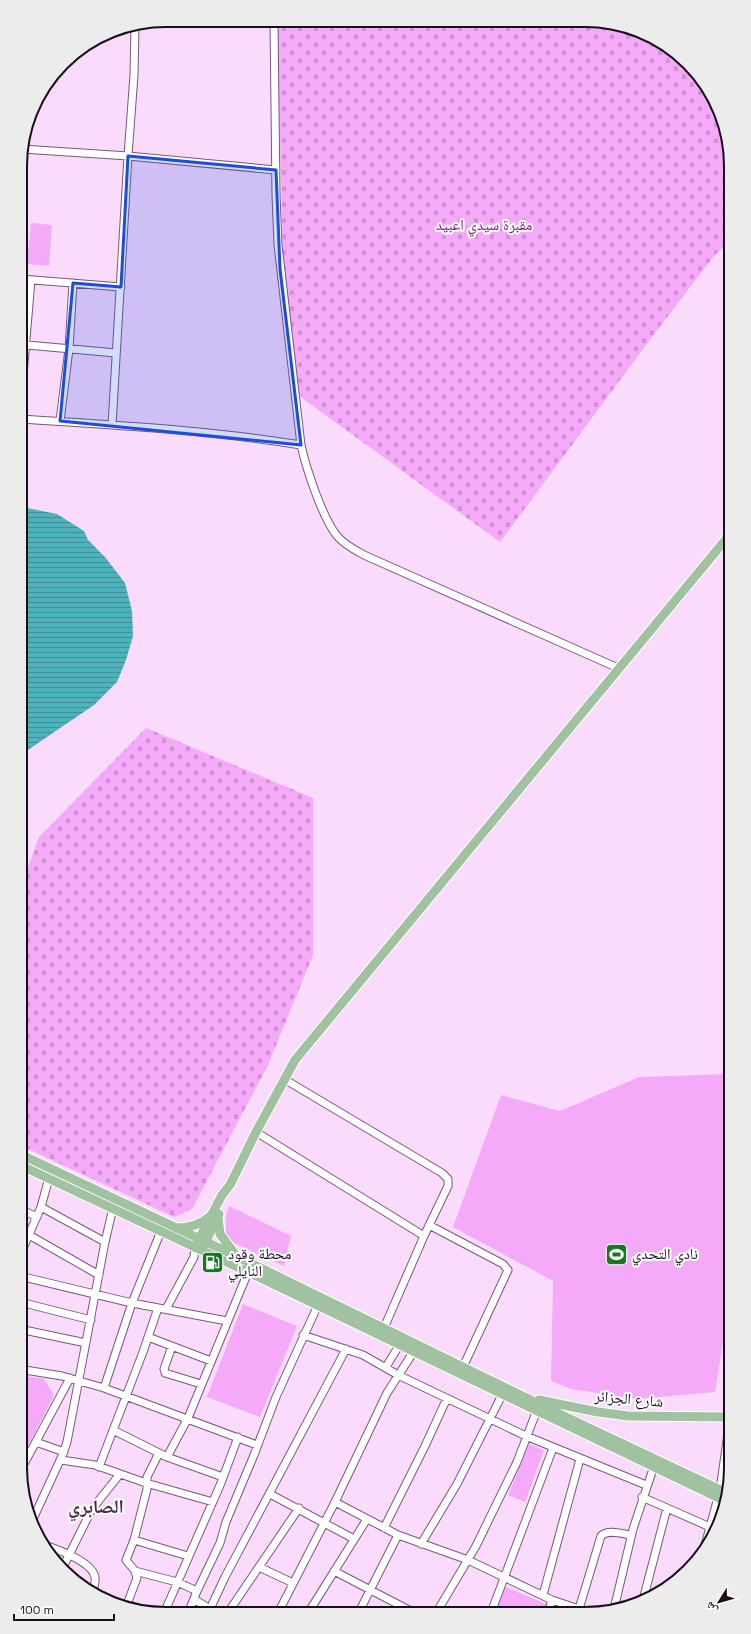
<svg xmlns="http://www.w3.org/2000/svg" width="751" height="1634" viewBox="0 0 751 1634" font-family="'Space Grotesk','Noto Naskh Arabic',sans-serif">
  <defs>
    <pattern id="cemetery-stones" width="16" height="16" patternUnits="userSpaceOnUse"><rect width="16" height="16" fill="#f4aaf8"/><path d="M2 7V4a2 2 0 0 1 4 0v3zM10 15v-3a2 2 0 0 1 4 0v3z" fill="#d191d4"/></pattern>
    <pattern id="water-rules" width="6" height="5" patternUnits="userSpaceOnUse"><rect width="6" height="5" fill="#4eb2bc"/><path d="M0 2.5h6" fill="none" stroke="#408f98"/></pattern>
  </defs>
  <rect width="100%" height="100%" fill="#fbdbfc"/>
  <path fill="url(#cemetery-stones)" d="M277,21L613,23L649,35L681,56L706,85L726,128V245L714,256L652,337L500,542L302,398L297,391L283,257Z
    M146,728L313,798V955L268,1065L192,1209L174,1217L24,1147L23,881L39,837Z"/>
  <path fill="#f4aaf8" d="M31,223L52,225L49,266L27,264Z
    M729,1074L730,1299L715,1392L638,1399L571,1389L551,1381L553,1281L453,1227L501,1095L560,1111L639,1077Z
    M229,1206L291,1236L284,1266L234,1243L226,1235V1216Z
    M243,1304L297,1326L260,1417L207,1397Z
    M25,1376L44,1379L54,1395L25,1452Z
    M529,1444L544,1450L525,1502L508,1495Z
    M503,1586L548,1605L546,1609L495,1610Z"/>
  <path fill="url(#water-rules)" d="M22,508H27L57,514L84,531L88,540L105,557L125,583L132,611L133,636L126,660L117,682L94,705L22,754Z"/>
  <g fill="none" stroke-linecap="round" stroke-linejoin="round">
    <defs>
      <path id="minor" d="M274,21L276,195L278,245L301,445C306,468 323,520 338,537C345,545 355,550 364,555L618,668
        M22,149L128,156L276,170
        M21,279L121,287
        M27,345L116,353
        M21,399L31,280
        M21,419C114,425 208,430 301,445
        M60,421L69,349L73,283
        M112,425L128,156L134,75L135,26
        M284,1079L442,1173L448,1179V1186L424,1236L384,1328
        M256,1132L424,1236
        M41,1207L105,1242
        M24,1211L37,1217
        M429,1225L503,1264L508,1270L463,1367
        M29,1235L99,1275
        M24,1246L41,1207L49,1178
        M24,1277L132,1303L227,1321
        M24,1303L91,1320
        M166,1309L194,1257L195,1247
        M24,1330L86,1343
        M303,1335L363,1355L398,1375L526,1436L646,1485
        M148,1337L211,1361
        M172,1346L164,1369L165,1373L201,1384
        M386,1367L400,1344
        M25,1370L62,1376L104,1388L257,1445
        M104,1388L132,1303L161,1231
        M113,1430L167,1457L223,1477
        M36,1442L64,1452
        M167,1457L188,1418L248,1272
        M61,1460L95,1465L146,1483L213,1502
        M25,1462L70,1378
        M99,1467L143,1352L158,1308
        M270,1494L354,1539
        M642,1497L710,1527
        M335,1502L398,1535L468,1560L552,1600L579,1609
        M32,1521L62,1456L67,1442L105,1242L113,1208
        M719,1525L726,1492L731,1455
        M384,1528L425,1446L447,1398
        M134,1540L188,1556
        M42,1544C56,1549 92,1561 95,1577C96,1582 94,1587 92,1593
        M421,1544L457,1484L503,1393
        M703,1553L720,1490L730,1419
        M259,1567L293,1583
        M62,1569L92,1509L120,1474
        M135,1571L177,1582L197,1591
        M334,1571L409,1610
        M543,1595L580,1459
        M194,1599L213,1611
        M643,1600L667,1508
        M126,1607L137,1578L135,1571L126,1560L134,1540L147,1489V1477L159,1453
        M210,1609L225,1577L346,1349
        M549,1609L552,1600
        M579,1609L601,1536C608,1529 622,1534 631,1535
        M614,1609L633,1529L654,1466
        M310,1610L367,1519
        M360,1610L398,1535
        M438,1610L476,1546L517,1462L537,1410
        M492,1610L553,1448
        M165,1611L221,1483L238,1437
        M189,1611L197,1591L220,1543L226,1522L254,1455L276,1397L318,1305
        M229,1611L299,1508
        M279,1611L335,1502L387,1393L414,1351"/>
      <path id="major" d="M24,1156L236,1256L551,1410L727,1493
        M24,1167L248,1272L725,1501
        M218,1217L220,1234L234,1253
        M176,1228C188,1228 200,1225 209,1217
        M195,1247L222,1195L230,1185L256,1132L295,1060L727,538
        M203,1247L219,1214
        M539,1400L598,1412L628,1416L730,1417"/>
    </defs>
    <use href="#minor" stroke="#79577b" stroke-width="9"/>
    <use href="#major" stroke="#fff" stroke-width="11"/>
    <use href="#minor" stroke="#fff" stroke-width="7"/>
    <use href="#major" stroke="#a0c2a1" stroke-width="9"/>
  </g>
  <path fill="#1d4ed8" fill-opacity="0.2" stroke="#1d4ed8" stroke-width="3" stroke-linejoin="round" d="M128,156L276,170L280,269L301,445L60,421L73,283L121,287Z"/>
  <defs>
    <symbol id="stadium-square" viewBox="-11 -11 22 22"><rect x="-9" y="-9" width="18" height="18" rx="4" fill="#177524" stroke="#fff"/><path d="M0-5a6.5 5 0 1 0 0 10a6.5 5 0 1 0 0-10ZM-3.5-1.8h7v3.6h-7Z" fill="#fff"/></symbol>
    <symbol id="fuel-square" viewBox="-11 -11 22 22"><rect x="-9" y="-9" width="18" height="18" rx="4" fill="#177524" stroke="#fff"/><path d="M-5.5-6h7V0h2V4h1.3V-2.5L3-4.5l.8-.8L6-3V5H2.5V1h-1V6h-7ZM-4.2-4.7v3.2H.2V-4.7Z" fill="#fff"/></symbol>
  </defs>
  <g fill-rule="evenodd">
    <use href="#stadium-square" x="604" y="1242" width="25" height="25"/>
    <use href="#fuel-square" x="200" y="1250" width="25" height="25"/>
  </g>
  <g text-anchor="middle" stroke-width="4" stroke-linejoin="round" paint-order="stroke">
    <g font-size="15" fill="#821b8a" stroke="#fff">
      <text x="484" y="230">مقبرة سيدي اعبيد</text>
    </g>
    <g font-size="15" fill="#1b0e1c" stroke="#fff" text-anchor="start">
      <text x="228" y="1259">محطة وقود<tspan x="228" dy="17">النايلي</tspan></text>
      <text x="632" y="1259">نادي التحدي</text>
    </g>
    <g font-size="15" fill="#1b0e1c" stroke="#fff">
      <text transform="translate(629 1399) rotate(5)" y="5">شارع الجزائر</text>
    </g>
    <g font-size="19" font-weight="bold" fill="#4b2c4d" stroke="#fff">
      <text x="96" y="1513">الصابري</text>
    </g>
  </g>
  <path d="M0 0H751V1634H0ZM166 27H585A139 139 0 0 1 724 166V1468A139 139 0 0 1 585 1607H166A139 139 0 0 1 27 1468V166A139 139 0 0 1 166 27Z" fill="#edeced" fill-rule="evenodd"/>
  <path fill="none" stroke="#1b0e1c" stroke-width="2" d="M166 27H585A139 139 0 0 1 724 166V1468A139 139 0 0 1 585 1607H166A139 139 0 0 1 27 1468V166A139 139 0 0 1 166 27Z"/>
  <g transform="translate(719 1602) rotate(233)" stroke="#ffffff" stroke-width="3" paint-order="stroke">
  <path d="M0-3L7 15L0 10L-7 15Z" fill="#1b0e1c"/>
  <text y="-6" font-size="11" font-weight="bold" text-anchor="middle" fill="#1b0e1c">ش</text>
  </g>
  <path d="M14 1614v6h100v-6" fill="none" stroke="#1b0e1c" stroke-width="2"/>
  <text x="20" y="1614" font-size="12" fill="#1b0e1c" stroke="#ffffff" stroke-width="3" paint-order="stroke">100 m</text>
</svg>
